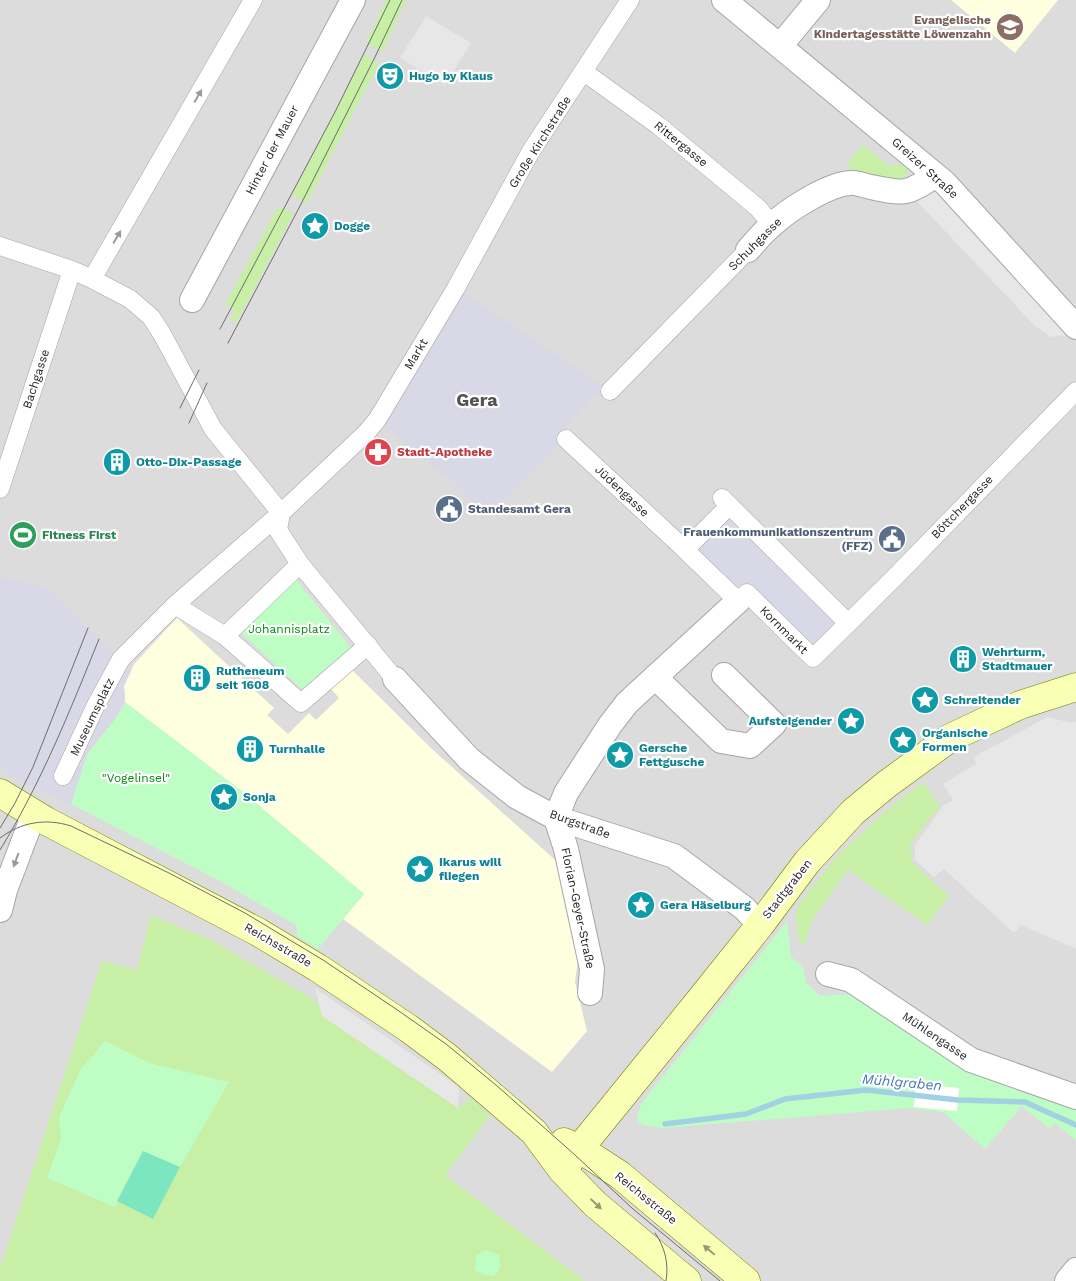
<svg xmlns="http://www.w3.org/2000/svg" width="1076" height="1281" viewBox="0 0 1076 1281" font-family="'Work Sans',sans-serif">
  <rect width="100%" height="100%" fill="#f1ede4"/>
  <path fill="#dddcdc" d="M0,0H1076V1281H0Z"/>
  <path fill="#feffdf" d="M951,0H1058L1015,53Z
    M177,618L274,708L267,715L288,734L309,713L316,720L339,698L331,689L351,669L432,749L565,869L579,952L575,982L587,1031L552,1072L343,919L364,894L239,789L125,702L124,686L134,664Z"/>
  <path fill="#c8efa6" d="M386,0H406L383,51L366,43Z
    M364,55L379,63L307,203L292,195Z
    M863,145L890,166L903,164L908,171L904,178L896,180L851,169L846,165Z
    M278,207L294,213L236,323L230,320L235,310L225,305Z
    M923,782L940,807L927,821L910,845L913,863L949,896L927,925L848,870L811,922L804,947L798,938L796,914L799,904L837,856L883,813Z
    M151,915L209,939L318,1002L322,1016L458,1108L471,1098L490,1116L445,1175L585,1281H0V1269L102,961L137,970Z"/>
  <path fill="#befec5" d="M293,576L352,649L304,691L236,628Z
    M125,702L239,789L364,894L318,949L297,936L296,925L218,880L71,804L87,754L115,719Z
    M787,921L791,957L803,967L806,983L820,996L860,994L1076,1106V1140L1055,1123L1050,1129L1022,1106L985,1149L943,1112L908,1108L663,1128L644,1125L637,1122L638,1113L641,1104Z
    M105,1041L149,1063L229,1082L180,1167L153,1219L118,1201L115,1207L47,1178L61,1139L59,1117L81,1069Z
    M486,1250L499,1255L500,1268L494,1276L485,1275L475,1270L476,1256Z"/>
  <path fill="#7ce6c0" d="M143,1151L180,1167L153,1219L117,1201Z"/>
  <path fill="#e7e7e7" d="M426,16L471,43L445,85L400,58Z
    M945,190L1074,334L1051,337L1035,326L912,196Z
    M1047,717L1072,723L1076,722V949L1021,925L1014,933L944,869L934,877L915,860V845L942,807L953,800L943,784L976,764L974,757Z
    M315,988L459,1087L458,1108L322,1016Z"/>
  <path fill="#d9d8e7" d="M456,288L610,391L607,395H594L565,427L564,433L568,437L488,514L454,484L377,420Z
    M722,498L857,622L816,661L751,609L743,616L673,548Z
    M0,577L47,588L113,653L121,659L131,671L124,686L125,702L115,719L87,754L71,804L12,777L0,767Z"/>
  <path fill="#fff" d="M916,1084L959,1088L957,1111L914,1107Z"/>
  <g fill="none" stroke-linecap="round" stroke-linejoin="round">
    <path stroke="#a1d1e2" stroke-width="5.5" d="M665,1124L746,1114L785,1099L866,1090L958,1100L1025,1102L1076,1125"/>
    <defs>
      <path id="pedestrian" d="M584,72L659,126L758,208L772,225
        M0,246L72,270L92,279L130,299L151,317L162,334L213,429L281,513
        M92,279L253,0
        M610,391L748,250
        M566,439L678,543L738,601L747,593L813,658L894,578L1076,391
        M0,489L72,270
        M722,498L848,623
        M281,513L278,530L300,564L395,679
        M685,550L729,506
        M300,564L225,636L301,703L368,645
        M175,605L225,636
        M63,776L96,705L121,659L175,605L281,513L366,433L377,420L456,288L531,151L630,0"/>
      <path id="minor" d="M724,0L945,183L1076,327
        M780,46L818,0
        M748,250C756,241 763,232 772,225C788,210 831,182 853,183C859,183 865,186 871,187C902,194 909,195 935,175
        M192,300L353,0
        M655,677L721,741L750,746L774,724L724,675
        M395,679L469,759L517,797L556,818L674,856L744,908L760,925
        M0,910L5,890L30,824L34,815
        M828,974L851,980L971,1060L1076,1097
        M590,993L592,969L566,849L556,818L566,793L610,725L627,703L738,601
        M1067,1281L1076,1270"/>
      <path id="secondary" d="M0,793L46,821L258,932L318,968L408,1028L447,1057L534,1132L562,1170L595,1204L687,1281
        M564,1142L580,1149L620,1175L746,1281
        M562,1170L700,1000L760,925L807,862L853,812L887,784L950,738L1020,705L1076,687"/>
    </defs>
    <use href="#pedestrian" stroke="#a6a6a6" stroke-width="19"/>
    <use href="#minor" stroke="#a6a6a6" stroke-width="26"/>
    <use href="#secondary" stroke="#6b7c00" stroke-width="29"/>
    <use href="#pedestrian" stroke="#fff" stroke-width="18"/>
    <use href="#minor" stroke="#fff" stroke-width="24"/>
    <use href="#secondary" stroke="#f9ffb4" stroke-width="28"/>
    <path stroke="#6d6d6d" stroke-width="1" d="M220,329L335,112L390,0
      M228,343L299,208L375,57L402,0
      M180,408L199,370
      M189,423L207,383
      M0,828L15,803L33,767L88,628
      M0,838C21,822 46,818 71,826L169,873L245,913L323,960L396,1009L446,1044L496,1085L575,1155L633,1209L720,1281
      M0,850C41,783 70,711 99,639
      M655,1233C665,1247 669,1264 666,1281"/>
  </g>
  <defs><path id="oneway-solid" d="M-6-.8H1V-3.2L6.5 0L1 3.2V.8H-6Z" transform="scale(1.25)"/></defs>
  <g fill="#9a9a9a">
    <use href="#oneway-solid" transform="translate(198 96) rotate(-60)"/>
    <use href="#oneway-solid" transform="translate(117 237) rotate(-60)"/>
    <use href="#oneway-solid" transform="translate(16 860) rotate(110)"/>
  </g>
  <g fill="#979a71">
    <use href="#oneway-solid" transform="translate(596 1204) rotate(43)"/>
    <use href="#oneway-solid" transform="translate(709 1250) rotate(-140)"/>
  </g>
  <defs>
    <symbol id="school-disc" viewBox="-11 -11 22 22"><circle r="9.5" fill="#8d6e63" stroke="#fff"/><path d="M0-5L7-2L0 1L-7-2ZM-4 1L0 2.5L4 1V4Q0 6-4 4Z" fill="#fff"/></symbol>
    <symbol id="theatre-disc" viewBox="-11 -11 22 22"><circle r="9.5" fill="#0f9aa8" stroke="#fff"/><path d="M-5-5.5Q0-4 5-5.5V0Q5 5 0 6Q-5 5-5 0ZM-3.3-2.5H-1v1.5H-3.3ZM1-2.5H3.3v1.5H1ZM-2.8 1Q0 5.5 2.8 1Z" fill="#fff"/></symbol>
    <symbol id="sight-disc" viewBox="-11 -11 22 22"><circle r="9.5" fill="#0f9aa8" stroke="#fff"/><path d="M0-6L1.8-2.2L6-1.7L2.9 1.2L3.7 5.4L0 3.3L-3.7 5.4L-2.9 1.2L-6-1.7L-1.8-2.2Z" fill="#fff"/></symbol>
    <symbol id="pharmacy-disc" viewBox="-11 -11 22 22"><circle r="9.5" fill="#e0444e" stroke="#fff"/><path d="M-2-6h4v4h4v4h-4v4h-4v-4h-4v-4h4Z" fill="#fff"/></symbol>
    <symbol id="building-disc" viewBox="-11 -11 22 22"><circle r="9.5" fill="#0f9aa8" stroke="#fff"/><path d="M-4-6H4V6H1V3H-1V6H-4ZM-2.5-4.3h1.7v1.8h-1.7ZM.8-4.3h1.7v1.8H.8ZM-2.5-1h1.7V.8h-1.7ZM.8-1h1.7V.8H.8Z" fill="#fff"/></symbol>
    <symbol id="civic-disc" viewBox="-11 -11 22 22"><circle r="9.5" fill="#5c6f8a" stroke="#fff"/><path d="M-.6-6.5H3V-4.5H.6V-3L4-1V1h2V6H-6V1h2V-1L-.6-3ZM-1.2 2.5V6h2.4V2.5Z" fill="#fff"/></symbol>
    <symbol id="stadium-disc" viewBox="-11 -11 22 22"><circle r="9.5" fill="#2e9e5b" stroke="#fff"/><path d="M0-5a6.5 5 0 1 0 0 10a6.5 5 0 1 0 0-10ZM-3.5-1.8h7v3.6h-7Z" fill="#fff"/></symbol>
  </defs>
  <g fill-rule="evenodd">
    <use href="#school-disc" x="994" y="11" width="32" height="32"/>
    <use href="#theatre-disc" x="374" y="60" width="32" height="32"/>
    <use href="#sight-disc" x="299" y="210" width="32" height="32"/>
    <use href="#pharmacy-disc" x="362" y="436" width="32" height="32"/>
    <use href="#building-disc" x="101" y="446" width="32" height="32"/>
    <use href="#civic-disc" x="433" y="493" width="32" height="32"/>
    <use href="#stadium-disc" x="7" y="519" width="32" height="32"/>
    <use href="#civic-disc" x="876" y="523" width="32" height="32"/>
    <use href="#building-disc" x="947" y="643" width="32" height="32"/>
    <use href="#building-disc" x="181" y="662" width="32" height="32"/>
    <use href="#sight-disc" x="909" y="684" width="32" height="32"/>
    <use href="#sight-disc" x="835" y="705" width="32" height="32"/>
    <use href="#sight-disc" x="887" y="724" width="32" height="32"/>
    <use href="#building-disc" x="234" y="733" width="32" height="32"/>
    <use href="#sight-disc" x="604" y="739" width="32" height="32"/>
    <use href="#sight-disc" x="208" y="781" width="32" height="32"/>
    <use href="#sight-disc" x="404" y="853" width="32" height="32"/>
    <use href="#sight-disc" x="625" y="889" width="32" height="32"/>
  </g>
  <g text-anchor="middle" stroke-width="4.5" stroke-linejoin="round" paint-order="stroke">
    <g font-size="12" font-weight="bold" fill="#785e54" stroke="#fff" text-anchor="end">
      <text x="991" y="24">Evangelische<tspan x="991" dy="14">Kindertagesstätte Löwenzahn</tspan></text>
    </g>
    <g font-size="12" font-weight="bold" fill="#0d838f" stroke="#fff" text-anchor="start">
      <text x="409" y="80">Hugo by Klaus</text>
      <text x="334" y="230">Dogge</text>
      <text x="136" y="466">Otto-Dix-Passage</text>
      <text x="982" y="656">Wehrturm,<tspan x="982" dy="14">Stadtmauer</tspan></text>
      <text x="216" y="675">Rutheneum<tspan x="216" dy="14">seit 1608</tspan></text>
      <text x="944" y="704">Schreitender</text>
      <text x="832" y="725" text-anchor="end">Aufsteigender</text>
      <text x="922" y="737">Organische<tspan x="922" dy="14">Formen</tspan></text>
      <text x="639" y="752">Gersche<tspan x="639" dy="14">Fettgusche</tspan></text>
      <text x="269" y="753">Turnhalle</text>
      <text x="243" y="801">Sonja</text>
      <text x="439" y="866">Ikarus will<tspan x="439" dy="14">fliegen</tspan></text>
      <text x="660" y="909">Gera Häselburg</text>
    </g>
    <g font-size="12" fill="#1f1f1f" stroke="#fff">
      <text transform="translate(540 142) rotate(-58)" y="4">Große Kirchstraße</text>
      <text transform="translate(681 144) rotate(39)" y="4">Rittergasse</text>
      <text transform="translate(272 150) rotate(-62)" y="4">Hinter der Mauer</text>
      <text transform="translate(925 168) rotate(42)" y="4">Greizer Straße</text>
      <text transform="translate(755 244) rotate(-45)" y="4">Schuhgasse</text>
      <text transform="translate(416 354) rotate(-59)" y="4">Markt</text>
      <text transform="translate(36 379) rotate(-72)" y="4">Bachgasse</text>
      <text transform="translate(622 491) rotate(43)" y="4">Jüdengasse</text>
      <text transform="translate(962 507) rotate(-46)" y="4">Böttchergasse</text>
      <text transform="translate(784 630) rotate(45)" y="4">Kornmarkt</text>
      <text transform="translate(92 717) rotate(-64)" y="4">Museumsplatz</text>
      <text transform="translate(580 824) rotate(20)" y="4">Burgstraße</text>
      <text transform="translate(787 889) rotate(-52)" y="4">Stadtgraben</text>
      <text transform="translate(578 908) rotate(78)" y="4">Florian-Geyer-Straße</text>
      <text transform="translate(278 945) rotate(30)" y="4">Reichsstraße</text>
      <text transform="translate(935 1036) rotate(34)" y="4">Mühlengasse</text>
      <text transform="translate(646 1198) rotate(39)" y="4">Reichsstraße</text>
    </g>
    <g font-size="12" font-weight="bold" fill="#be3a42" stroke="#fff" text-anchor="start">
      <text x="397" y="456">Stadt-Apotheke</text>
    </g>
    <g font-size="12" font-weight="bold" fill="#4e5e75" stroke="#fff" text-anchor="start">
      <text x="468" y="513">Standesamt Gera</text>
      <text x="873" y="536" text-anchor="end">Frauenkommunikationszentrum<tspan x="873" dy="14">(FFZ)</tspan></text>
    </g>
    <g font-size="12" font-weight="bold" fill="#27864d" stroke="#fff" text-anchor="start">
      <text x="42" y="539">Fitness First</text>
    </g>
    <g font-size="12" fill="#028812" stroke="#fff">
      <text x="289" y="633">Johannisplatz</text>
      <text x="136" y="782">"Vogelinsel"</text>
    </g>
    <g font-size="14" font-style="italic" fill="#4379b7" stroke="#fff">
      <text transform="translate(902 1082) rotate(5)" y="5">Mühlgraben</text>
    </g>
    <g font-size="18" font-weight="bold" fill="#525252" stroke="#fff">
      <text x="477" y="406">Gera</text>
    </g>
  </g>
</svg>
